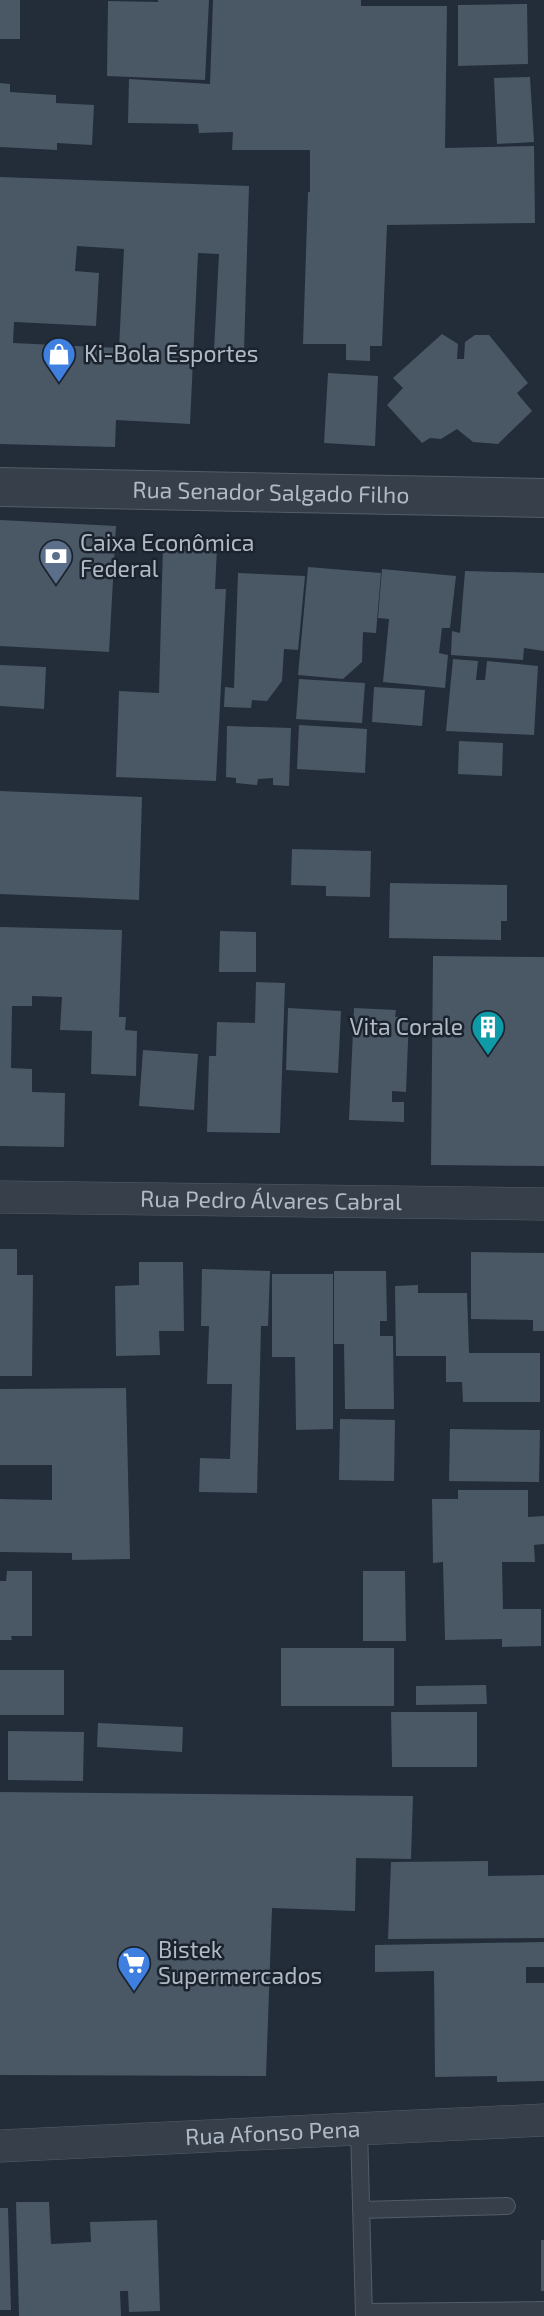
<svg xmlns="http://www.w3.org/2000/svg" width="544" height="2316" viewBox="0 0 544 2316" font-family="'Exo 2',sans-serif">
  <rect width="100%" height="100%" fill="#222d39"/>
  <path fill="#4a5765" fill-rule="evenodd" d="M0,0H20V39H0Z
    M158,0H209L205,80L107,76L108,1L158,2Z
    M213,0H361V6H447L445,148L534,146L535,223L387,225L382,346H370V361L346,360V344H303L308,192H310V150H232L233,132L199,133L198,124L128,123L129,79L210,84Z
    M527,4L528,64L458,66V5Z
    M530,77L534,142L497,144L494,78Z
    M0,83L10,84V92L56,95V103L94,105L92,145L57,143V150L0,147Z
    M0,177L249,186L244,351H214L219,254L198,253L190,424L116,420L115,447L0,444ZM77,246L124,249L119,348L13,343L14,322L96,326L99,273L75,271Z
    M442,334L458,344L457,359H464L465,342L475,335H489L528,383L517,393L532,411L498,444L473,442L457,429L441,439L430,438L422,443L387,405L403,388L393,378Z
    M328,373L378,376L375,446L324,443Z
    M0,520L116,526L109,652L0,646Z
    M163,545L217,547L215,589H226L216,781L116,777L119,691L159,693Z
    M308,567L381,573L376,633L363,632L362,662L343,679L298,675Z
    M382,569L456,576L450,628H442L439,653L448,655L445,688L383,682L389,619L378,618Z
    M465,571L544,573V651L524,648L523,660L451,655L452,631L460,633Z
    M238,573L305,576L298,650L284,649L282,681L267,701L252,700L251,708L224,707L225,687L234,688Z
    M453,659L478,661L476,680H485L487,661L538,666L534,735L446,731Z
    M0,665L46,667L44,709L0,706Z
    M299,679L365,683L362,723L296,719Z
    M374,687L425,690L422,726L372,722Z
    M299,725L367,729L365,773L297,769Z
    M227,726L291,728L289,786L273,785V778L258,779L257,785L236,783V778L226,777Z
    M459,741L503,743L502,776L458,774Z
    M0,791L142,797L139,900L0,894Z
    M292,849L371,851L370,897L326,896V886L291,885Z
    M390,883L507,885V921H501V940L389,938Z
    M0,927L122,930L119,1017H126L125,1030L137,1031L136,1076L91,1074L92,1031L60,1030L62,997L32,996V1006H12L11,1068L32,1069V1092L65,1093L64,1147L0,1146Z
    M220,931L256,932V972H219Z
    M433,956L544,957V1166L431,1165Z
    M256,982L285,983L280,1133L207,1132L209,1056H216L217,1022L255,1023Z
    M288,1008L341,1011L338,1073L286,1070Z
    M354,1008L396,1010L395,1017L409,1016L406,1092L392,1091V1102H404V1122L349,1120Z
    M143,1050L198,1054L194,1110L139,1106Z
    M0,1249H17V1275H33L32,1376H0Z
    M471,1252L544,1253V1331H533V1320L471,1319Z
    M139,1262H183L184,1331H159L160,1355L116,1356L115,1286L139,1285Z
    M202,1269L270,1271L268,1326H261L257,1493L199,1492L200,1458L230,1459L232,1384H207L209,1326H201Z
    M334,1271H386L387,1321H380V1336H393L394,1409H345L344,1344H334Z
    M272,1274H333V1429L296,1430L295,1357H272Z
    M418,1285V1293H467L469,1353H540V1402H463L462,1382H446V1356H396L395,1286Z
    M126,1388L130,1559L72,1560V1553L0,1552V1499L52,1500V1465H0V1389Z
    M340,1419L395,1420L394,1481L339,1480Z
    M450,1429L540,1430L539,1482L449,1481Z
    M458,1490H528V1517L544,1516V1544L534,1545L535,1562H502L503,1609H541V1646L502,1647V1639L445,1640L443,1562L433,1563L432,1499H458Z
    M7,1571H32V1636H11L12,1640H0V1581H6Z
    M363,1571H405L406,1641H363Z
    M281,1648H394V1706H281Z
    M0,1670H64V1715H0Z
    M486,1685L487,1704L416,1705V1686Z
    M391,1712H477V1767H392Z
    M98,1723L183,1727L182,1752L97,1747Z
    M8,1731L84,1732L83,1781L8,1780Z
    M0,1792L413,1796L411,1859L356,1858L355,1911L272,1908L266,2076L0,2075Z
    M488,1861V1876L544,1875V1938L388,1939L391,1862Z
    M544,1942V1967H526V1983H544V2081L497,2082V2076L435,2077L434,1971L375,1972V1945Z
    M16,2202H49L51,2244L91,2242L90,2222L157,2220L160,2311L129,2312L128,2291H120L121,2316H19Z
    M0,2208H8L11,2310H0Z
    M541,2240H544V2291H541Z"/>
  <g fill="none" stroke-linecap="round" stroke-linejoin="round">
    <defs>
      <path id="service" d="M359,2129L364,2316
        M361,2210L507,2206
        M364,2312L544,2310"/>
      <g id="minor">
        <path id="s1" d="M0,1197L544,1204"/>
        <path id="s2" d="M0,2146L544,2120"/>
      </g>
      <g id="tertiary">
        <path id="s3" d="M0,487L544,498"/>
      </g>
    </defs>
    <use href="#service" stroke="#535d67" stroke-width="18"/>
    <use href="#minor" stroke="#535d67" stroke-width="33"/>
    <use href="#tertiary" stroke="#535d67" stroke-width="40"/>
    <use href="#service" stroke="#363f4a" stroke-width="16"/>
    <use href="#minor" stroke="#363f4a" stroke-width="32"/>
    <use href="#tertiary" stroke="#363f4a" stroke-width="38"/>
  </g>
  <defs>
    <symbol id="shop-pin" viewBox="-11 -11 22 30"><path d="M0 17L-7.5 6A9.5 9.5 0 1 1 7.5 6Z" fill="#3f7fe0" stroke="#1b242e"/><path d="M-5-2.5h2.3a2.7 3.5 0 0 1 5.4 0H5L5.5 6h-11ZM-1.5-2.5h3a1.5 2.3 0 0 0-3 0Z" fill="#fff"/></symbol>
    <symbol id="bank-pin" viewBox="-11 -11 22 30"><path d="M0 17L-7.5 6A9.5 9.5 0 1 1 7.5 6Z" fill="#5c6f8a" stroke="#1b242e"/><path d="M-6-4H6V4H-6ZM0-2.3a2.3 2.3 0 1 0 0 4.6a2.3 2.3 0 1 0 0-4.6Z" fill="#fff"/></symbol>
    <symbol id="building-pin" viewBox="-11 -11 22 30"><path d="M0 17L-7.5 6A9.5 9.5 0 1 1 7.5 6Z" fill="#0f9aa8" stroke="#1b242e"/><path d="M-4-6H4V6H1V3H-1V6H-4ZM-2.5-4.3h1.7v1.8h-1.7ZM.8-4.3h1.7v1.8H.8ZM-2.5-1h1.7V.8h-1.7ZM.8-1h1.7V.8H.8Z" fill="#fff"/></symbol>
    <symbol id="supermarket-pin" viewBox="-11 -11 22 30"><path d="M0 17L-7.5 6A9.5 9.5 0 1 1 7.5 6Z" fill="#3f7fe0" stroke="#1b242e"/><path d="M-6-5.5h2.5l.6 2H6L4.5 2H-2.5L-4.4-4H-6ZM-1.5 3.2a1.3 1.3 0 1 0 .1 0ZM3 3.2a1.3 1.3 0 1 0 .1 0Z" fill="#fff"/></symbol>
  </defs>
  <g fill-rule="evenodd">
    <use href="#shop-pin" x="40" y="335" width="38" height="52"/>
    <use href="#bank-pin" x="37" y="537" width="38" height="52"/>
    <use href="#building-pin" x="469" y="1008" width="38" height="52"/>
    <use href="#supermarket-pin" x="115" y="1944" width="38" height="52"/>
  </g>
  <g text-anchor="middle" stroke-width="5" stroke-linejoin="round" paint-order="stroke">
    <g font-size="23" fill="#b0bac6" stroke="#1b242e" text-anchor="start">
      <text x="84" y="362">Ki-Bola Esportes</text>
      <text x="80" y="551">Caixa Econômica<tspan x="80" dy="26">Federal</tspan></text>
      <text x="463" y="1035" text-anchor="end">Vita Corale</text>
      <text x="158" y="1958">Bistek<tspan x="158" dy="26">Supermercados</tspan></text>
    </g>
    <g font-size="23" fill="#b0bac6" stroke="#1b242e">
      <text dy="8" stroke="none"><textPath href="#s3" startOffset="271">Rua Senador Salgado Filho</textPath></text>
      <text dy="8" stroke="none"><textPath href="#s1" startOffset="271">Rua Pedro Álvares Cabral</textPath></text>
      <text dy="8" stroke="none"><textPath href="#s2" startOffset="273">Rua Afonso Pena</textPath></text>
    </g>
  </g>
</svg>
